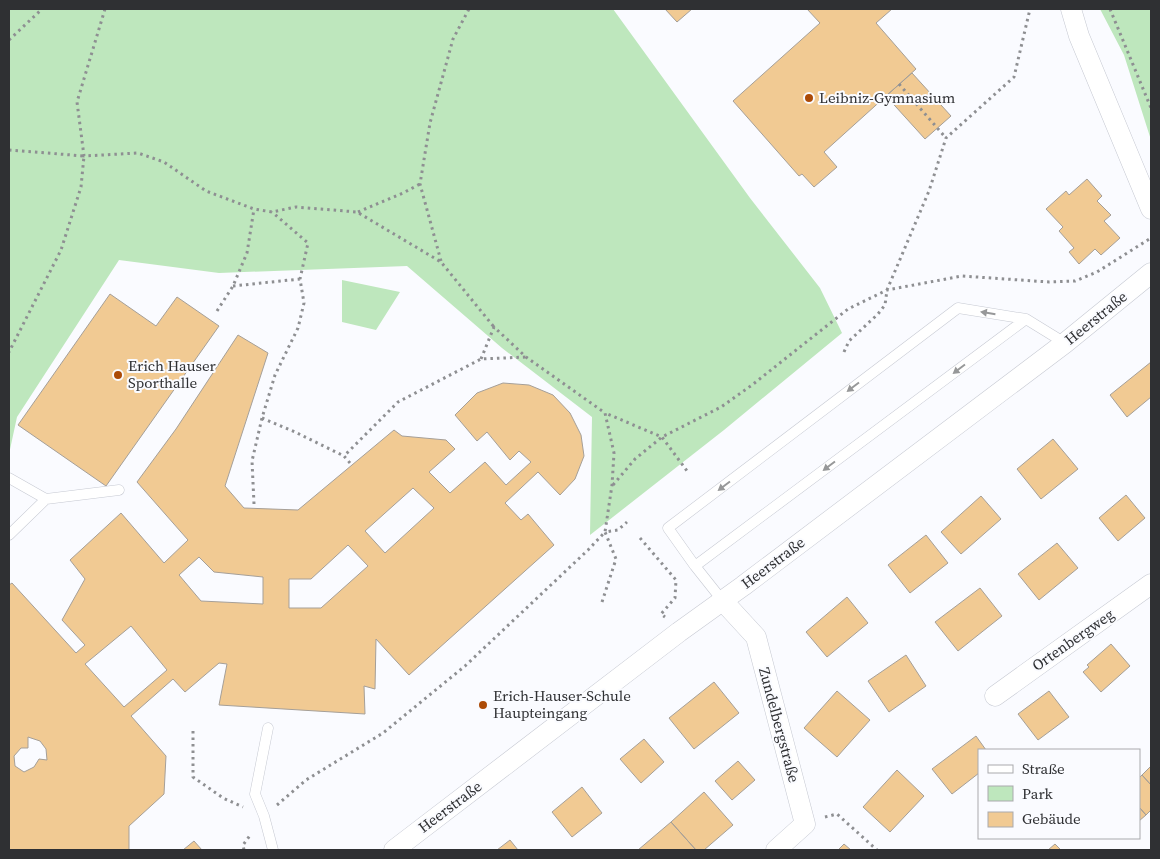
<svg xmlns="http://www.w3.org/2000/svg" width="1160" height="859" viewBox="0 0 1160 859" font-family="'Source Serif 4',serif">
  <rect width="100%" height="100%" fill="#fafbff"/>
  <path fill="#bee7bd" d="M9,9H613L750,198L820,288L842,333L724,430L590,535L592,417L502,348L407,266L219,273L119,260L17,417L9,454Z
    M1100,9H1151V140L1124,55Z
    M342,280L400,292L376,330L342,322Z"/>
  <path fill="#f1ca93" stroke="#a59f98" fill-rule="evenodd" d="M665,9H692L677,22Z
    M807,9H892L876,23L916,69L824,152L837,167L814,187L802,174L799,176L733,101L820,23Z
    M912,73L951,116L925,139L886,96Z
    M1087,179L1102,196L1097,201L1111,215L1104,221L1120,238L1101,255L1095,249L1079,264L1069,252L1074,248L1059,231L1063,227L1046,209L1066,191L1069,195Z
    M110,294L156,326L177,297L219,326L106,486L18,425Z
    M238,335L268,353L225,486L244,508L298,510L394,430L402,436L446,440L455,449L429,472L450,493L485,462L506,485L531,462L519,451L510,460L487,432L477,441L455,415L477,393L503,383L529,385L553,395L570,413L581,435L584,456L575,479L560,495L538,472L505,503L521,520L528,514L554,545L409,675L376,639L375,689L364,686L365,714L219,705L227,664L219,663L185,692L173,679L131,716L166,756L164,794L129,826V850H9V585L12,583L76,653L85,645L62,620L85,579L70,560L121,513L164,563L188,540L137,482L176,429ZM413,488L434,508L385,553L365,531ZM348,545L368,566L321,608H289V579H311ZM199,557L214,572L263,577V604L201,601L179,575ZM131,626L167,670L124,707L85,664ZM28,737L40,741L46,749L47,760L39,759L34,767L24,772L15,766L14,756L21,748H28Z
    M1151,362V397L1127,417L1110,395Z
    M1053,439L1078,469L1041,499L1017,469Z
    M1126,495L1145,518L1118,541L1099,518Z
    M981,496L1001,519L961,554L941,532Z
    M926,535L948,563L910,593L888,565Z
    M1057,543L1078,568L1039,600L1018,574Z
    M980,588L1002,616L958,651L935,622Z
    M847,597L868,623L827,657L806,632Z
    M1111,644L1130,666L1101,692L1083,672L1089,667L1087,665Z
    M906,655L926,686L889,712L868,681Z
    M714,682L739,713L694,749L669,718Z
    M837,691L870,720L837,757L804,728Z
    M1049,691L1069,717L1038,740L1018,714Z
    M976,736L986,750H979V773L952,794L932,769Z
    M644,739L664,762L641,783L620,759Z
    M738,761L755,780L732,800L715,781Z
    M1151,766V785L1142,775Z
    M897,770L924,796L890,832L863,807Z
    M1142,775L1151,785V810L1146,815L1139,807V778Z
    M582,787L602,813L572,837L552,812Z
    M704,792L733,825L704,850H696L671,822Z
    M1139,807L1146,815L1139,821Z
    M671,822L696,850H638Z
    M510,840L518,850H497Z
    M194,841L202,850H183Z
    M844,844L851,850H838Z
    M1055,844L1061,850H1048Z"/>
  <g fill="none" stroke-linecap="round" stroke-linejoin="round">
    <defs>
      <path id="service" d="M9,478L46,499L9,535
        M46,499L119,490
        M695,566L1026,319
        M722,600L695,566L668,528L958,308L1026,319L1065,343
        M268,728L255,794L264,816L273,850"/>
      <path id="minor" d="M1071,9L1079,36L1151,209
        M722,600L756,637L805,824L776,850
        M995,696L1151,584
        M394,850L679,632L743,586L1065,343L1151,273"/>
    </defs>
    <use href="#service" stroke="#c6c9d2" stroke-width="11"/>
    <use href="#minor" stroke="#c6c9d2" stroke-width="21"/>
    <path stroke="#8e8f92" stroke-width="3" stroke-dasharray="2.5 4" stroke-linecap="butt" d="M105,9L77,102L84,156L138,153L164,162L206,191L254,209L272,212L296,207L357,212L441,262L494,327
      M1110,9L1151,108
      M9,40L42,9
      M899,84L946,138
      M9,150L84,156L81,187L61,250L9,352
      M358,212L403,193L420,184
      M441,261L420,184L430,123L453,39L469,9
      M233,286L300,279
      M217,311L233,286L247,253L254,209
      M844,352L849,341L878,314L885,305L887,290L929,191L946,138L1014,77L1030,9
      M481,359L494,327L526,357L605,413
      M262,418L295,432L344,456
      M350,463L344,456L398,402L481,359L526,357
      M613,485L635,459L662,437L721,407L752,385L848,309L887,290L962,276L1049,282L1075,281L1097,272L1151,238
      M254,504L252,461L262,418L275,375L298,328L304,303L300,279L308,243L272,212
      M640,538L676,580L675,598L661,614L665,617
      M602,602L616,559L605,532L618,530L627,522
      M193,731V777L223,798L243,807
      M277,805L306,780L383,733L465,666L588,550L605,532L612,485L614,453L605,413L662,437L687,471
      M825,817L837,814L877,850
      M244,850L243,845L251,834"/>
    <use href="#service" stroke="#fff" stroke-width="10"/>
    <use href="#minor" stroke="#fff" stroke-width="20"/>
  </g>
  <defs><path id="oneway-solid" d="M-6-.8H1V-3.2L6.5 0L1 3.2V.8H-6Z" transform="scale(1.25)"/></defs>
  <g fill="#979899">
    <use href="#oneway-solid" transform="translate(988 313) rotate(-171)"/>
    <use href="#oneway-solid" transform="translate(959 369) rotate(143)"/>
    <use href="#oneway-solid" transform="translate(853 387) rotate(143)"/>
    <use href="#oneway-solid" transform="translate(829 466) rotate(143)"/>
    <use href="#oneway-solid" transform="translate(724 486) rotate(143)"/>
  </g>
  <g fill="#ac4b07" stroke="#fafbff" stroke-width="2">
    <circle cx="809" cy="98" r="5"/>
    <circle cx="118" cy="375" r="5"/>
    <circle cx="483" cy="705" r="5"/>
  </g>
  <g text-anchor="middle" stroke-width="4" stroke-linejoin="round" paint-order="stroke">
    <g font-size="15" fill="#2f3033" stroke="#fafbff" text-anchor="start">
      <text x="819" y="103">Leibniz-Gymnasium</text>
      <text x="128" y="371">Erich Hauser<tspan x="128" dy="17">Sporthalle</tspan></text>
      <text x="493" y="701">Erich-Hauser-Schule<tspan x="493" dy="17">Haupteingang</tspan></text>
    </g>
    <g font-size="15" fill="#2f3033" stroke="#fafbff">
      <text transform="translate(1096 318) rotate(-39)" y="5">Heerstraße</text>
      <text transform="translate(773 563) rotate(-37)" y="5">Heerstraße</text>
      <text transform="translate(1073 640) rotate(-35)" y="5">Ortenbergweg</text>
      <text transform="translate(779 725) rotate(75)" y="5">Zundelbergstraße</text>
      <text transform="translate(450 807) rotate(-37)" y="5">Heerstraße</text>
    </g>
  </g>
  <rect width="1160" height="859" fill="none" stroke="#2f3033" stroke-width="20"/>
  <rect x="978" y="749" width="162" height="90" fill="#fafbff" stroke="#a9aaad"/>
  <rect x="988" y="765" width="25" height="8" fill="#ffffff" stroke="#a9aaad"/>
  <text x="1022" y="774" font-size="15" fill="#2f3033">Straße</text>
  <rect x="988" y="786" width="25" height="15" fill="#bee7bd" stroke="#a9aaad"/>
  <text x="1022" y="799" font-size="15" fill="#2f3033">Park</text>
  <rect x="988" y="812" width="25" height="15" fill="#f1ca93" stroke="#a9aaad"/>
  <text x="1022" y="824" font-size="15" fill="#2f3033">Gebäude</text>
</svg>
